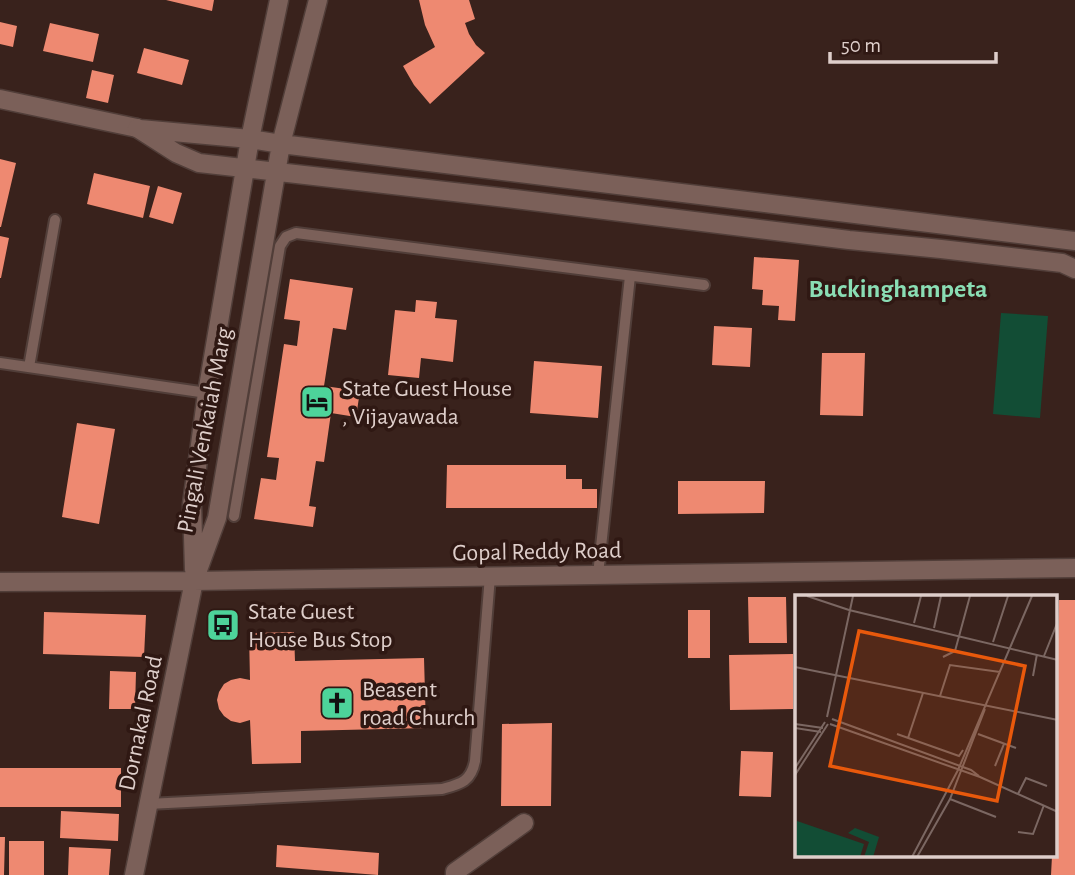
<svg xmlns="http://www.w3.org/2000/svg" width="1075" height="875" viewBox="0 0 1075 875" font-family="'Alegreya Sans',sans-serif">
  <rect width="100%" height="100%" fill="#39221c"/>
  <path fill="#124d35" d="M1001,313L1048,316L1040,418L993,414Z"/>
  <path fill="#ee8971" d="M166,0H214L212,11Z
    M419,0H469L475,19L465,23L469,34L476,45L485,53L430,104L414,85L403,66L435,47L425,25Z
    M0,22L17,26L13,47L0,44Z
    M50,23L99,34L93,62L43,51Z
    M144,48L189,60L182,85L137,73Z
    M92,70L114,75L108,103L86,98Z
    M0,159L16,163L1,227H0Z
    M94,173L150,186L143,218L87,204Z
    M158,186L182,193L173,224L149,217Z
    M0,236L9,238L1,278H0Z
    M754,257L799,260L795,321L778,320L779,306L762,305L763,290L752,289Z
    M290,279L353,288L346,330L333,328L324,386L360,391L356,417L331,413L324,462L316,461L309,506L316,507L313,527L254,519L261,478L276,480L279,458L267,457L284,344L297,346L300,321L284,319Z
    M416,300L437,302L435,318L457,320L453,362L421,358L419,378L388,375L395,310L415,312Z
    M714,326L752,328L750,367L712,365Z
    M822,353H865L863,416L820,415Z
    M534,361L602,366L598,418L530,413Z
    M77,423L115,429L99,524L62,517Z
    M447,465H566V479H582V489H597V508H446Z
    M678,481H765L764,513L678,514Z
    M748,597H786L787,643H749Z
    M1059,600H1075V875H1051L1052,856H1056V721Z
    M688,610H710V658H688Z
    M44,612L146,615L144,657L43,654Z
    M294,632L295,661L424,658L426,728L301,731V763L252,764L250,720L240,723L231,721L224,716L219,709L217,700L219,692L224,684L231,680L240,678L250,680L249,633Z
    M793,654V709L730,710L729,655Z
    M110,671L136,672L135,709H109Z
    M552,723L551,806H501L502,724Z
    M741,751L773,752L771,797L739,796Z
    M0,768H121V807H0Z
    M61,811L119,814L118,841L60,838Z
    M0,837H5L4,875H0Z
    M9,841H44V875H9Z
    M277,845L379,853L378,875L276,867Z
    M69,847L111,849L109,875H68Z"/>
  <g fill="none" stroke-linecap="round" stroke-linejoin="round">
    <defs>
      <path id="service" d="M0,363L207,393
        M29,367L55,220
        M234,516L280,246L286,237L296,233L704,285
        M598,575L630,276
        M148,804L442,789C460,784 471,782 475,761L490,576"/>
      <path id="minor" d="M0,99L137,128
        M455,875V872L524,823"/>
      <path id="tertiary" d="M137,128L176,153L199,163L515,199L849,240L941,249L1062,263L1075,269
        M140,129L250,139L281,144L1075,241
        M194,570L192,504L207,393L250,139L279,0
        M0,582L194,581L1075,568
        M134,875L194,581L217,518L281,144L318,0"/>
    </defs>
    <use href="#service" stroke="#513e39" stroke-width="14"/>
    <use href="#minor" stroke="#513e39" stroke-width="21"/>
    <use href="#tertiary" stroke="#513e39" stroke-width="21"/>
    <use href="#service" stroke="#7b6059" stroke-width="10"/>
    <use href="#minor" stroke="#7b6059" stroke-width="18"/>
    <use href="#tertiary" stroke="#7b6059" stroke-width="18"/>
  </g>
  <defs>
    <symbol id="hotel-square" viewBox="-11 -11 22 22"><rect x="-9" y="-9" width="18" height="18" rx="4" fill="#4dd39a" stroke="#2f1813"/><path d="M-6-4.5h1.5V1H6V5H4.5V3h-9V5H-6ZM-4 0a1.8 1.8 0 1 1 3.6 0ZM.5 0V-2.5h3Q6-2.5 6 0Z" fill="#111"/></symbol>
    <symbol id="bus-square" viewBox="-11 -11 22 22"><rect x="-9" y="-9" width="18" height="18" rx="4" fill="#4dd39a" stroke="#2f1813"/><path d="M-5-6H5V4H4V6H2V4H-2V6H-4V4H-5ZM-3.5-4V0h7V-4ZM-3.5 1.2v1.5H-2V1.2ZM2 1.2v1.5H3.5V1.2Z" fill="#111"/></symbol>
    <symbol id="church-square" viewBox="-11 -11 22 22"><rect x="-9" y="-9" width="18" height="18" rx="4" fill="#4dd39a" stroke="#2f1813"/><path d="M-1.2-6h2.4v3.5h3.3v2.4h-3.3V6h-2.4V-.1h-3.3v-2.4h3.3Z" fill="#111"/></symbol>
  </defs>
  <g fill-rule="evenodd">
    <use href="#hotel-square" x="298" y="383" width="38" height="38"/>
    <use href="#bus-square" x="204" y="606" width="38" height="38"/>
    <use href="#church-square" x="318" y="684" width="38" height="38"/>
  </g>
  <g text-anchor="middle" stroke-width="7" stroke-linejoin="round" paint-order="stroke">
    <g font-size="24" fill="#dececa" stroke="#2f1813" text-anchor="start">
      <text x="342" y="396">State Guest House<tspan x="342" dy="28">, Vijayawada</tspan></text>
      <text x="248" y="619">State Guest<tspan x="248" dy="28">House Bus Stop</tspan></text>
      <text x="362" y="697">Beasent<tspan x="362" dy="28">road Church</tspan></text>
    </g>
    <g font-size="24" fill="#dececa" stroke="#2f1813">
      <text transform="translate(204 430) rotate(-79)" y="8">Pingali Venkaiah Marg</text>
      <text transform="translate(537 551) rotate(-1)" y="8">Gopal Reddy Road</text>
      <text transform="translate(140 723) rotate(-78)" y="8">Dornakal Road</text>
    </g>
    <g font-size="26" font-weight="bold" fill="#8addb4" stroke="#2f1813">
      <text x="898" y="297">Buckinghampeta</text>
    </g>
  </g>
  <g transform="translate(795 595)">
    <rect width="262" height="262" fill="#39221c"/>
    <path d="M2,226L69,249L65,262H0ZM60,233L84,242L78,262H69L74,247L53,238Z" fill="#124d35"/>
    <path fill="none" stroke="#7b6762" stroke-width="2" d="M12,1L54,15L263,65M119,28L126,1M139,33L146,1M198,47L213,1M249,61L263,26M148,62L160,56L175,1M0,72L263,125M238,81L242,59M145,101L155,70L205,77M32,122L58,1M37,124L176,175L184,181M0,129L28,133M35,129L185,182L263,217M0,133L26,137M102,139L164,161L168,155M183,139L221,153M113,143L128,98M200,171L209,149M0,173L30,127M0,180L33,129M223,199L231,183L252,191M155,204L201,222M223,237L238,239L249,210M117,262L163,175L237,1M122,262L155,204L190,114"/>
    <path fill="#e8590c" fill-opacity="0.15" stroke="#e8590c" stroke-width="3.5" d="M64,36L230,71L202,206L35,171Z"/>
    <rect width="262" height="262" fill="none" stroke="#dececa" stroke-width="3.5"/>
  </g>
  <path d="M830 52v10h166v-10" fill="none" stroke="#dececa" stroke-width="3.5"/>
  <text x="841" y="52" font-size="21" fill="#dececa" stroke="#2f1813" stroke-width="5" paint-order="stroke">50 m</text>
</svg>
